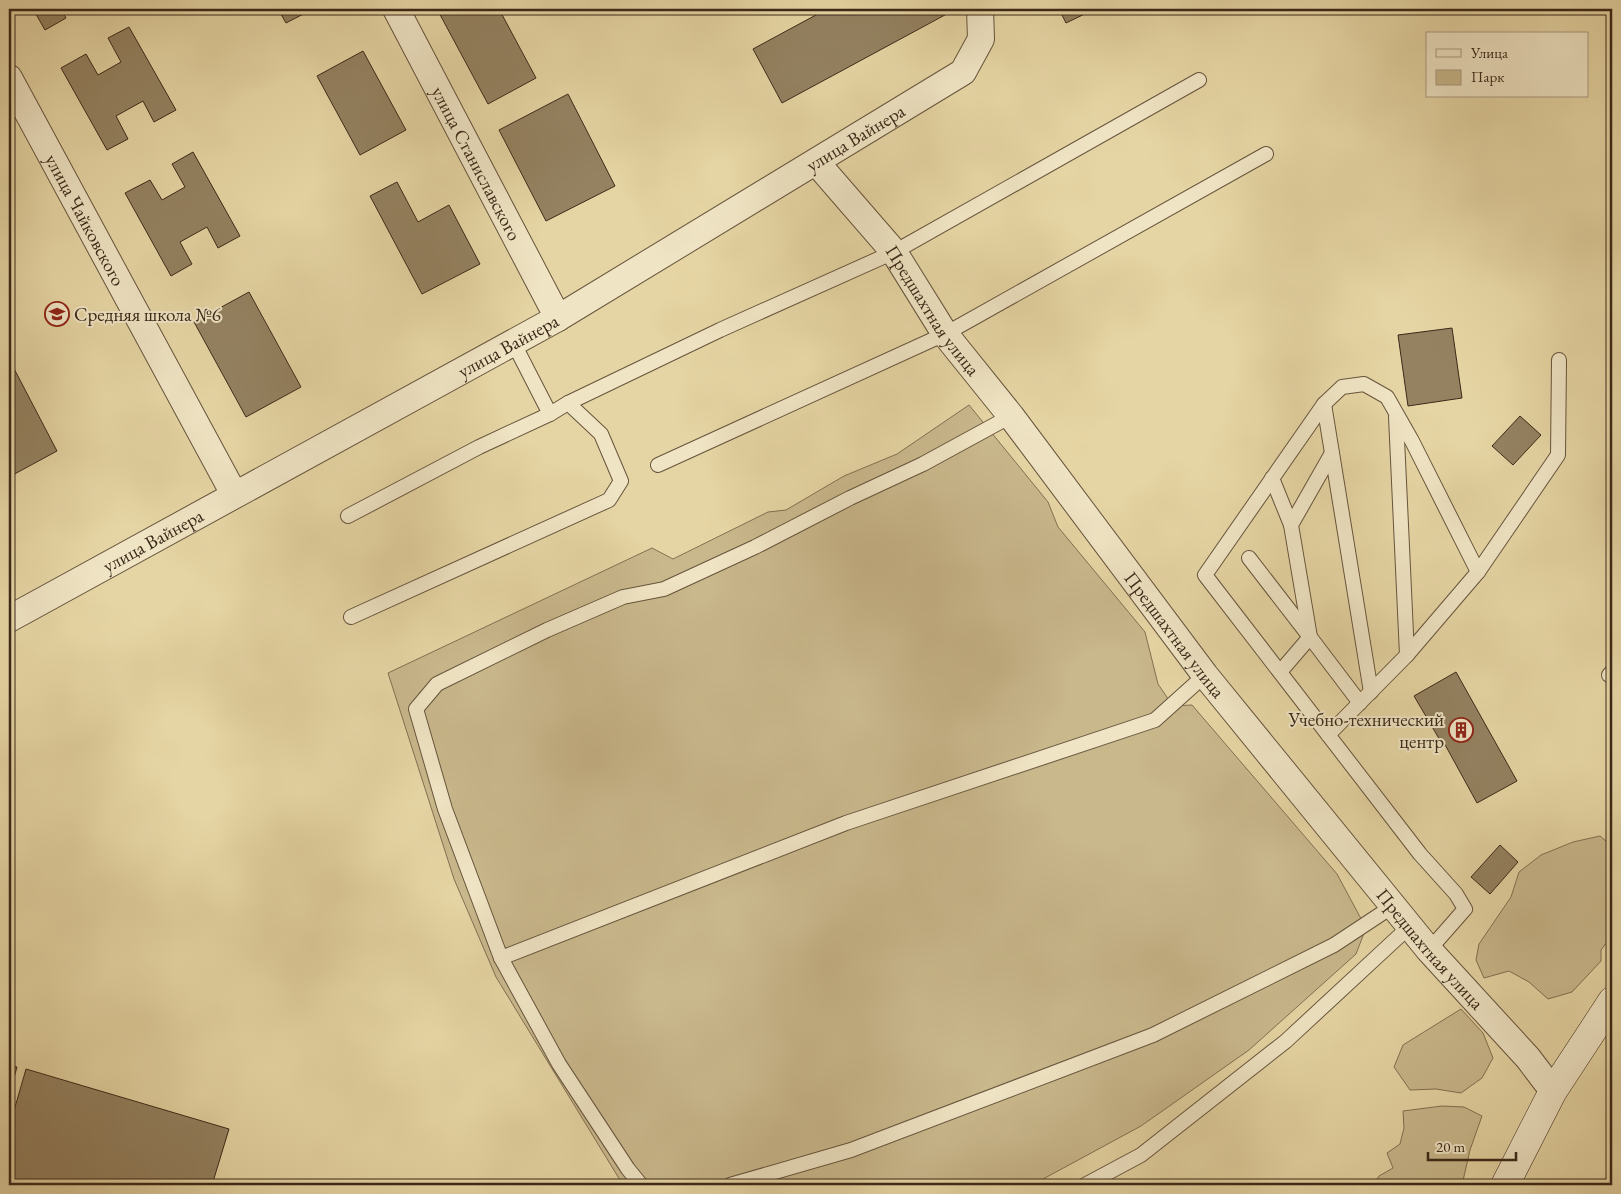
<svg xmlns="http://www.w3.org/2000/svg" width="1621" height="1194" font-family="'EB Garamond',serif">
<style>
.green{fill:#c9b88c;stroke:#827052}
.building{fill:#948261;stroke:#3b2919}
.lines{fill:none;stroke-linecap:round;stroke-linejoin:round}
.service-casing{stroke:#66543c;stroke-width:16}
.minor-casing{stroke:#66543c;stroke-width:28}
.secondary-casing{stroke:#3b2919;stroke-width:29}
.service{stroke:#efe4c4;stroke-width:14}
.minor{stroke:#efe4c4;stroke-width:26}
.secondary{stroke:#efe4c4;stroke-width:28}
.labels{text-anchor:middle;stroke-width:4;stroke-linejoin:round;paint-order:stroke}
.street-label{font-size:19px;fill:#3b2919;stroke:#efe4c4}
.poi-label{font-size:19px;fill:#3b2919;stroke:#efe4c4;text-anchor:start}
</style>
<rect width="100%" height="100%" fill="#e6d5a4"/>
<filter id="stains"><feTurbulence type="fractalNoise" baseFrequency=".004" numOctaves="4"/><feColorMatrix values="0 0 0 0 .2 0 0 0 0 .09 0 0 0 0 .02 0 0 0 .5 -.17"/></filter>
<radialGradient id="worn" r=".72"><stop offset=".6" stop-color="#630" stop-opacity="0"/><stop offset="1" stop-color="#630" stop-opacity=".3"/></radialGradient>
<g class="green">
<polygon points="969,405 1048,502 1058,527 1145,632 1158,684 1173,706 1192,705 1337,874 1366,928 1356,954 1249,1050 1141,1126 1032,1185 623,1185 496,977 454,879 388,673 652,548 673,559 768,512 786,510 844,476 897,454"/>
<polygon points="1600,836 1612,846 1612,935 1601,950 1601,961 1572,992 1548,999 1529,982 1509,971 1484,978 1476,960 1479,944 1511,897 1519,872 1541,855 1573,842"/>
<polygon points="1461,1009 1483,1033 1493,1058 1482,1078 1461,1093 1436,1089 1410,1090 1394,1067 1403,1045"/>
<polygon points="1442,1106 1464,1107 1482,1116 1470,1150 1462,1185 1373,1185 1379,1176 1393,1168 1387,1153 1400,1144 1404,1128 1403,1111"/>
</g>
<g class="building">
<polygon points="33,9 61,9 66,18 45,30"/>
<polygon points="278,9 313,9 286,23"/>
<polygon points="437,9 499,9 536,78 488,104"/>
<polygon points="827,9 956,9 782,103 753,49"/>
<polygon points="1059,9 1095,9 1066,23"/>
<polygon points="129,27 176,110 154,122 143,101 116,116 128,139 107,150 61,68 86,54 98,75 121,62 108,38"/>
<polygon points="363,51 406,130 360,155 317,76"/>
<polygon points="568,94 615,186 546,221 499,130"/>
<polygon points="193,152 240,236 218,248 207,227 180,242 192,264 171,276 125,193 150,180 162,200 185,187 172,164"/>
<polygon points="397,182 418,222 449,205 480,264 422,294 370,196"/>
<polygon points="249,292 301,387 246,417 194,322"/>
<polygon points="1452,328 1462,398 1408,406 1398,335"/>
<polygon points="9,359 57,451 9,477"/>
<polygon points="1520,416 1541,435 1513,465 1492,446"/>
<polygon points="1456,672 1517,781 1477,803 1443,741 1441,742 1414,696"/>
<polygon points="1500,845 1518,862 1490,894 1471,877"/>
<polygon points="9,1065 17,1067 9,1095"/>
<polygon points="26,1069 229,1129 212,1185 9,1185 9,1128"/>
</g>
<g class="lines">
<defs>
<g id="service">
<polyline points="513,342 550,414"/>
<polyline points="1324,404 1371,692"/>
<polyline points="1396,417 1407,655"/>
<polyline points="1332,453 1291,525 1310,637 1360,703"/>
<polyline points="658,465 945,334 1266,154"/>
<polyline points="1272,478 1291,525"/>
<polyline points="348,516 479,447 550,414 568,403 720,330 894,252 1199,80"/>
<polyline points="1249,558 1310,637 1280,672"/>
<polyline points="1478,572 1558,455 1559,360"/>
<polyline points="351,617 609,500 621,481 601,434 568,403"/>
<polyline points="1609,675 1612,672"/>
<polyline points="1328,735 1407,655 1478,572 1412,441 1387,397 1364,384 1342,387 1324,404 1205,575 1420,854 1456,894 1465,909 1429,950"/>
<polyline points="501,958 846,823 1155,720 1205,675"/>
<polyline points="641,1185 628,1169 559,1064 501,958 445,809 416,709 437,684 547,630 623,597 664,589 755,547 850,498 923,464 1011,416"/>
<polyline points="730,1185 851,1150 1153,1035 1334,945 1393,906"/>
<polyline points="1085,1185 1141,1155 1286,1041 1409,927"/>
</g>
<g id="minor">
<path id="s1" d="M 396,9 L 558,318"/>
<path id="s2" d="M 9,78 L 234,494"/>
<path id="s3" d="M 816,162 L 894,252 L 945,334 L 1011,416 L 1205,675 L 1429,950 L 1528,1058 L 1553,1091"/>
<path id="s4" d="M 9,619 L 558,318 L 963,72 L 981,39 L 980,9"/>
</g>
<polyline id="secondary" points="1505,1185 1553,1091 1612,1001"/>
</defs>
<use href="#service" class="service-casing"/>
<use href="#minor" class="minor-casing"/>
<use href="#secondary" class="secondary-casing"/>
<use href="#service" class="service"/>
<use href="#minor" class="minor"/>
<use href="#secondary" class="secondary"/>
</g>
<defs>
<symbol id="school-ring" viewBox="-11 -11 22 22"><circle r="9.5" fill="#efe4c4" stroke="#8f2418" stroke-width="1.5"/><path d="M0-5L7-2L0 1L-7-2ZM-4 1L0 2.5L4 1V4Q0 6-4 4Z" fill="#8f2418"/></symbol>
<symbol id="building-ring" viewBox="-11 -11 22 22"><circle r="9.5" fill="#efe4c4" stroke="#8f2418" stroke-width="1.5"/><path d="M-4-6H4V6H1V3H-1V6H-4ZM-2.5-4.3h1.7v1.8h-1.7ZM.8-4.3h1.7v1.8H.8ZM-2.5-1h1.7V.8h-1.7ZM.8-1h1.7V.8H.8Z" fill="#8f2418"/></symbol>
</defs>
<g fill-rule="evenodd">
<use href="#school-ring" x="43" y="300" width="28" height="28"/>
<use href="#building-ring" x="1447" y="716" width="28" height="28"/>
</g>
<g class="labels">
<g class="street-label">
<text dy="7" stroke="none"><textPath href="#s4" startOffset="974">улица Вайнера</textPath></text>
<text dy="7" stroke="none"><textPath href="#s1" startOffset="174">улица Станиславского</textPath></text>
<text dy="7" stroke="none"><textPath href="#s2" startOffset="161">улица Чайковского</textPath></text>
<text dy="7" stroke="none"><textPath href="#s3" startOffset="189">Предшахтная улица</textPath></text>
<text dy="7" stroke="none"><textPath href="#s4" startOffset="569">улица Вайнера</textPath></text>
<text dy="7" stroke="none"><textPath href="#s4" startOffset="164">улица Вайнера</textPath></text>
<text dy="7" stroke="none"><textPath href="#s3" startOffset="594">Предшахтная улица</textPath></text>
<text dy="7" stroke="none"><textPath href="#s3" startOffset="999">Предшахтная улица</textPath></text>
</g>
<g class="poi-label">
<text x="74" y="321">Средняя школа №6</text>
<text x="1444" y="726" text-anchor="end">Учебно-технический<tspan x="1444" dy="22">центр</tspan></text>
</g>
</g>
<rect width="1621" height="1194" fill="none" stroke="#e6d5a4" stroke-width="30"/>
<rect x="10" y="10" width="1601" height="1174" fill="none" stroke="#3b2919" stroke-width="2.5"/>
<rect x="15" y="15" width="1591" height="1164" fill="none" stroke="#3b2919"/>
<rect x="1426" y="32" width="162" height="65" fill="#efe4c4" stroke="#a79980"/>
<rect x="1436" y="49" width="25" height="8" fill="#efe4c4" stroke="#a79980"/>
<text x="1471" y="58" font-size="15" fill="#3b2919">Улица</text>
<rect x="1436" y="70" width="25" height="15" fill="#c9b88c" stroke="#a79980"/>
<text x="1471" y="82" font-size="15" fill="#3b2919">Парк</text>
<path d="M1428 1152v8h88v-8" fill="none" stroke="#3b2919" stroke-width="2.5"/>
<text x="1436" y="1152" font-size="15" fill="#3b2919" stroke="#efe4c4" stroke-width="4" paint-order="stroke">20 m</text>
<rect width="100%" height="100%" filter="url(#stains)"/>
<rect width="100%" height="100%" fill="url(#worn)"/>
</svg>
